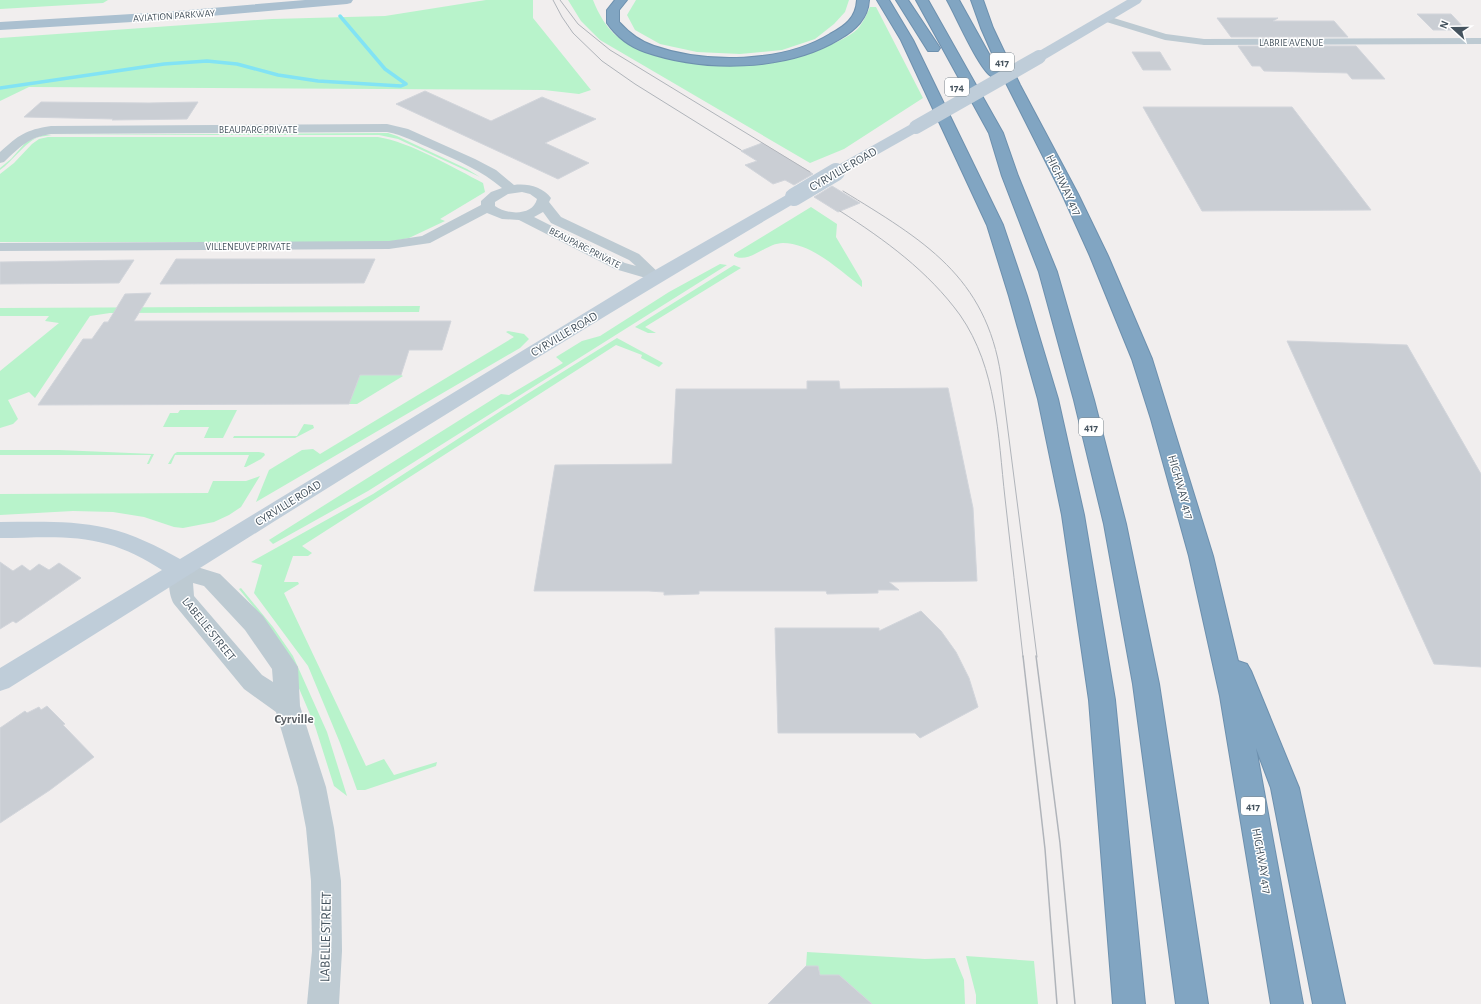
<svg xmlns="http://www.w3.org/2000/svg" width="1481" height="1004" font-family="'Alegreya Sans',sans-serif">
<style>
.green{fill:#b8f3cb}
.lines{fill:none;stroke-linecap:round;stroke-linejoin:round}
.stream{stroke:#82e3f4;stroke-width:3.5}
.building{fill:#caced4;stroke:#d2d5db}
.motorway-casing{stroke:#6d90ae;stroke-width:2}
.minor{fill:#bdcad2;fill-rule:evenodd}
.tertiary{fill:#bdcad2;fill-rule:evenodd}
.secondary{fill:#bfcdd9;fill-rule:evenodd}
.primary{fill:#abc0d0;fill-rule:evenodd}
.motorway{fill:#81a5c2;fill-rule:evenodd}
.tram-far1{stroke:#b0b4ba;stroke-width:1}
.tram{stroke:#b0b4ba;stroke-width:1.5}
.secondary-bridge-far1{stroke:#bfcdd9;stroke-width:14}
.secondary-bridge{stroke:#bfcdd9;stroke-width:18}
.labels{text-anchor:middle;stroke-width:3;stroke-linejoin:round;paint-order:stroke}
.far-street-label{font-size:10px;fill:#45535e;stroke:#fff}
.shield{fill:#fff;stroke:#7d878e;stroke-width:1}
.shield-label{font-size:11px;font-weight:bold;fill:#45535e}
.street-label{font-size:12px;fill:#45535e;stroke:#fff}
.neighbourhood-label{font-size:13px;font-weight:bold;fill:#5a5f64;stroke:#fff}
.near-street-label{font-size:14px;fill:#45535e;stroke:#fff}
</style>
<rect width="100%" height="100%" fill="#f1eeee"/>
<g class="green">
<polygon points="0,0 108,0 103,3 0,9"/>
<polygon points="486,0 533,0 533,18 591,90 579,94 544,90 29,87 0,101 0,38 272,19 385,16"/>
<path d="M 568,0 L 593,0 C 598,13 607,29 618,37 C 657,68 742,70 789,59 C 804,56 819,51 832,44 C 841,40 854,34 860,26 C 864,20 867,14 870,7 L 876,7 L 923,98 L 844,149 L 810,163 L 600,40 L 581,21 Z"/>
<polygon points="636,0 849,0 845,12 834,24 815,39 782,50 740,54 697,52 660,44 635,30 627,15"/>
<path d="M 388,133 L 397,136 L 467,169 L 480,177 L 398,139 L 379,135 L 52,135 C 48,136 43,136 39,137 C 26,141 12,162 0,170 L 0,168 L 11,159 L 26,142 L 43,135 Z"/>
<path d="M 48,137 L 378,137 C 410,142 454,168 483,183 L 485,192 L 440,219 L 445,221 L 409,238 L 388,242 L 0,242 L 0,174 L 14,163 L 32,144 L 39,139 Z"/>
<path d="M 811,207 L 837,224 L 836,237 L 862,281 L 862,287 C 840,271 812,243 783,243 C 766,243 750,264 734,256 L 734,254 Z"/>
<polygon points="720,264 727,265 368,491 273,544 269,540 501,394 509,395 563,363 556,357 582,341 600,336 669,292"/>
<polygon points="734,265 741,268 645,327 656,333 648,333 635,327"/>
<polygon points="420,306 419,312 110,313 90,316 35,398 29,392 8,400 18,419 13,424 0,428 0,371 59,323 45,321 49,316 0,316 0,308"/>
<polygon points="508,331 524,334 529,339 520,348 256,502 269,470 302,450 313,449 320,454 514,337 506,332"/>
<polygon points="617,338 663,363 659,367 641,358 642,355 616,345 302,546 312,553 308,556 293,556 284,582 298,582 299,584 284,593 366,766 384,759 394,775 437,762 436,766 365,790 357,790 340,743 308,666 254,593 262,565 251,562 373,494 524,396"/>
<polygon points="360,375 401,375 403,376 357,404 349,404"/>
<polygon points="180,410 237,410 223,438 204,438 209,427 163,427 170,413 178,413"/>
<polygon points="304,424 313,425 314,428 295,438 233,438 234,436 297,436"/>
<polygon points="0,450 59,450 154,454 149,464 147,464 151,455 0,455"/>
<polygon points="177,452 259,452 264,453 265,455 261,459 246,467 244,467 249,455 175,455 171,464 168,464 174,454"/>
<polygon points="260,476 241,507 229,515 214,522 183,528 174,527 144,517 113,512 73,511 0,515 0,494 208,493 213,481 246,481"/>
<polygon points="241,588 273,627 293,656 327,732 347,796 334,786 315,726 281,646 260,615 239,589"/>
<polygon points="807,952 925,959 955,958 964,980 965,1004 872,1004 839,975 820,975 818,966 806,966"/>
<polygon points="966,956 1034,961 1038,1004 976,1004 976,995"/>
</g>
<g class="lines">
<polyline class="stream" points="0,88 164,64 207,61 237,64 278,75 318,81 401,86 406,84 385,69 340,16"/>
</g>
<g class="building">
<polygon points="1417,14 1451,14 1466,30 1433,30"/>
<polygon points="1217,18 1278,18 1273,21 1334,21 1348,37 1231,37"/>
<polygon points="1238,46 1356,46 1385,79 1352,79 1347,73 1264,71 1260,66 1252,66"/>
<polygon points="1132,52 1160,52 1171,70 1143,70"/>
<polygon points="425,91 491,121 542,97 596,119 545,143 589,163 558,179 396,104"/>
<polygon points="41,102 149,103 198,102 187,119 112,120 113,119 24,117"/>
<polygon points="1143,107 1292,107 1371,210 1202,211"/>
<polygon points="762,143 810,172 813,174 794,185 785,180 773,184 745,165 757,161 741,151"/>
<polygon points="832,186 860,203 838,212 814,197"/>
<polygon points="176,259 375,259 364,283 160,284"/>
<polygon points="134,260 119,283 0,284 0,262"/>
<polygon points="151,293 134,321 451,321 442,350 409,350 401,375 360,375 349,404 38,405 83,339 92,339 104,322 108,322 125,294"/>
<polygon points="1287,341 1407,345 1481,474 1481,667 1434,664"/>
<polygon points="807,381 839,381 840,389 948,388 973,508 977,581 889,582 899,590 878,590 878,593 827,594 826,591 699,591 699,594 664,595 664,592 649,591 534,591 555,465 672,464 676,389 807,389"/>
<polygon points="0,562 13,571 22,565 30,571 39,564 49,570 59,563 81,578 16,623 13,621 0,629"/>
<polygon points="921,611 941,631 956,652 969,678 978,707 920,738 915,733 778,733 775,628 879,628 879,631"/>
<polygon points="47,706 65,724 63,725 94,757 50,790 0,823 0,728 25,711 27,713 39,707 41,710"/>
<polygon points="806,966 818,966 820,975 839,975 872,1004 768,1004"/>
</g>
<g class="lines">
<defs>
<g id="motorway">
<path d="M 615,0 L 627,0 L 619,10 L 619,22 C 629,33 641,42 654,46 C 706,64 783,63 830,34 C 845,26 856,18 857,0 L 869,0 C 868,19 855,30 840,39 C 786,72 703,72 645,52 C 630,47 616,36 607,23 L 607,10 Z"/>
<polygon points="877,0 889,0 913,40 1003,225 1027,296 1058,399 1084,515 1115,700 1145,1004 1113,1004 1089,700 1062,515 1038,399 1009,296 987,225 901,40"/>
<polygon points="896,0 908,0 940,48 938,51 928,51"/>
<polygon points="916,0 928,0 1003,133 1018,176 1057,272 1094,400 1126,524 1159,684 1208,1004 1176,1004 1133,684 1104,524 1074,400 1039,272 1002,176 989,133"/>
<path d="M 947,0 L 959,0 L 994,63 L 999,69 L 981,28 L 971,0 L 983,0 L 993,28 L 1020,85 L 1078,194 L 1108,256 L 1152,359 L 1213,556 L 1238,661 L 1247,664 L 1251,671 L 1299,788 L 1345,1004 L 1313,1004 L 1271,788 L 1256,748 L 1303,1004 L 1271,1004 L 1220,696 L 1189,556 L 1151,419 L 1132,359 L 1090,256 L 1062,194 L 1002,75 C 999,78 994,79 991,76 C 978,67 956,16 947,0 Z"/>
</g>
</defs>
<use href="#motorway" class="motorway-casing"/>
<g class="minor">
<polygon points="1104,15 1166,34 1204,39 1481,38 1481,44 1204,45 1165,40 1100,20 1099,18"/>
<path d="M 387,124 L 408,129 L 475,159 L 496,170 L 514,185 C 527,183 543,187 551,198 L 549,202 L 561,217 L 639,254 L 663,277 L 661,280 L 656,281 L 615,269 L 519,220 L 502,219 L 487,213 L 430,243 L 389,249 L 0,251 L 0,243 L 389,241 L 422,236 L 481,205 L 481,201 L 491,192 L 502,188 C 481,170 458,161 434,150 C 418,143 403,135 387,132 L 51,134 C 29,137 20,147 4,162 L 0,163 L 0,152 C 19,135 25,130 51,126 ZM 522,192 L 530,194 L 537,199 C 533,216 507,215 495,206 L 495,202 L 508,194 ZM 543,212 L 551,223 L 629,260 L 636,266 L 625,263 L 534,217 Z"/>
</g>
<path class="tertiary" d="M 181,562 L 220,574 L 263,616 L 298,667 L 300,706 L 326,787 L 334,828 L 341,881 L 342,951 L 339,1004 L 307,1004 L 312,951 L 311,881 L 306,828 L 298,787 L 276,712 L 244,689 L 174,604 C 168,594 167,574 173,564 ZM 193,583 L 204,586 L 245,630 L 272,669 L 273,682 L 262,675 L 194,596 Z"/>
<g class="secondary">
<polygon points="1127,0 1142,0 1140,3 1044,60 1034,60 1032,57 1034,54"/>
<polygon points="916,123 921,124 923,127 921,130 841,175 836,177 831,175 828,172 831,169 911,124"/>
<path d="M 794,192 L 800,194 L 802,197 L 800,200 C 532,357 271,524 9,688 L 0,691 L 0,668 L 162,570 C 145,559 126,549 107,544 C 73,534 35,538 0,538 L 0,522 C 35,522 72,520 107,528 C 133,534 157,546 180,559 L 650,273 L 788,194 Z"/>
</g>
<polygon class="primary" points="305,0 353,0 351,3 347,4 165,20 0,30 0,22 165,12"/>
<use href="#motorway" class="motorway"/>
<g class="tram-far1">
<polyline points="553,0 562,17 573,33 602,61 635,84 741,150"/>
<polyline points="560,0 578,24 610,50 810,172"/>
<path d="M 843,191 C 923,240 986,276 1001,376 L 1037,657"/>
<path d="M 840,211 C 885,240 928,271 960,315 C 997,368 998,436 1005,498 C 1011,551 1017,604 1023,657"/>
</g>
<g class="tram">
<polyline points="1023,656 1045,849 1057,1004"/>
<polyline points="1036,656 1060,843 1075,1004"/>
</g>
<polyline class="secondary-bridge-far1" points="916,127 1039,57"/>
<polyline class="secondary-bridge" points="794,197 836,172"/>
</g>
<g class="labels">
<g class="far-street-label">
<text transform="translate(174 15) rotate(-4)" y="4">AVIATION PARKWAY</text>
<text x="1291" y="46">LABRIE AVENUE</text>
<text x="258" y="133">BEAUPARC PRIVATE</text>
<text x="248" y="250">VILLENEUVE PRIVATE</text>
<text transform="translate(585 247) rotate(27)" y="4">BEAUPARC PRIVATE</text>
</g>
<g class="shield">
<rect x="990" y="53" width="24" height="18" rx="3"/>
<rect x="945" y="78" width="24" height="18" rx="3"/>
<rect x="1079" y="418" width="24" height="18" rx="3"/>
<rect x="1241" y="797" width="24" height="18" rx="3"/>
</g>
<g class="shield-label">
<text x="1002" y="66">417</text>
<text x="957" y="91">174</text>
<text x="1091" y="431">417</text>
<text x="1253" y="810">417</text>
</g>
<g class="street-label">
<text transform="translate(843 169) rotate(-30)" y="4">CYRVILLE ROAD</text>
<text transform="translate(1064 185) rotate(64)" y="4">HIGHWAY 417</text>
<text transform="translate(564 334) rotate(-31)" y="4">CYRVILLE ROAD</text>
<text transform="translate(1181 487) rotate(74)" y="4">HIGHWAY 417</text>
<text transform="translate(288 503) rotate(-32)" y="4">CYRVILLE ROAD</text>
<text transform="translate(209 629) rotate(51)" y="4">LABELLE STREET</text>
<text transform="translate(1262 861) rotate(80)" y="4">HIGHWAY 417</text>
</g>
<g class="neighbourhood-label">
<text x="294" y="723">Cyrville</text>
</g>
<g class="near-street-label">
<text transform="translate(325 937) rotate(-89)" y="5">LABELLE STREET</text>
</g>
</g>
<g transform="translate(1453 28) rotate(291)" stroke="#ffffff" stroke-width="3" paint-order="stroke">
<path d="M0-3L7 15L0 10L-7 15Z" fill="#45535e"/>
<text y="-6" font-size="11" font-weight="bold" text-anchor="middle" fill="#45535e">N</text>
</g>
</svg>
